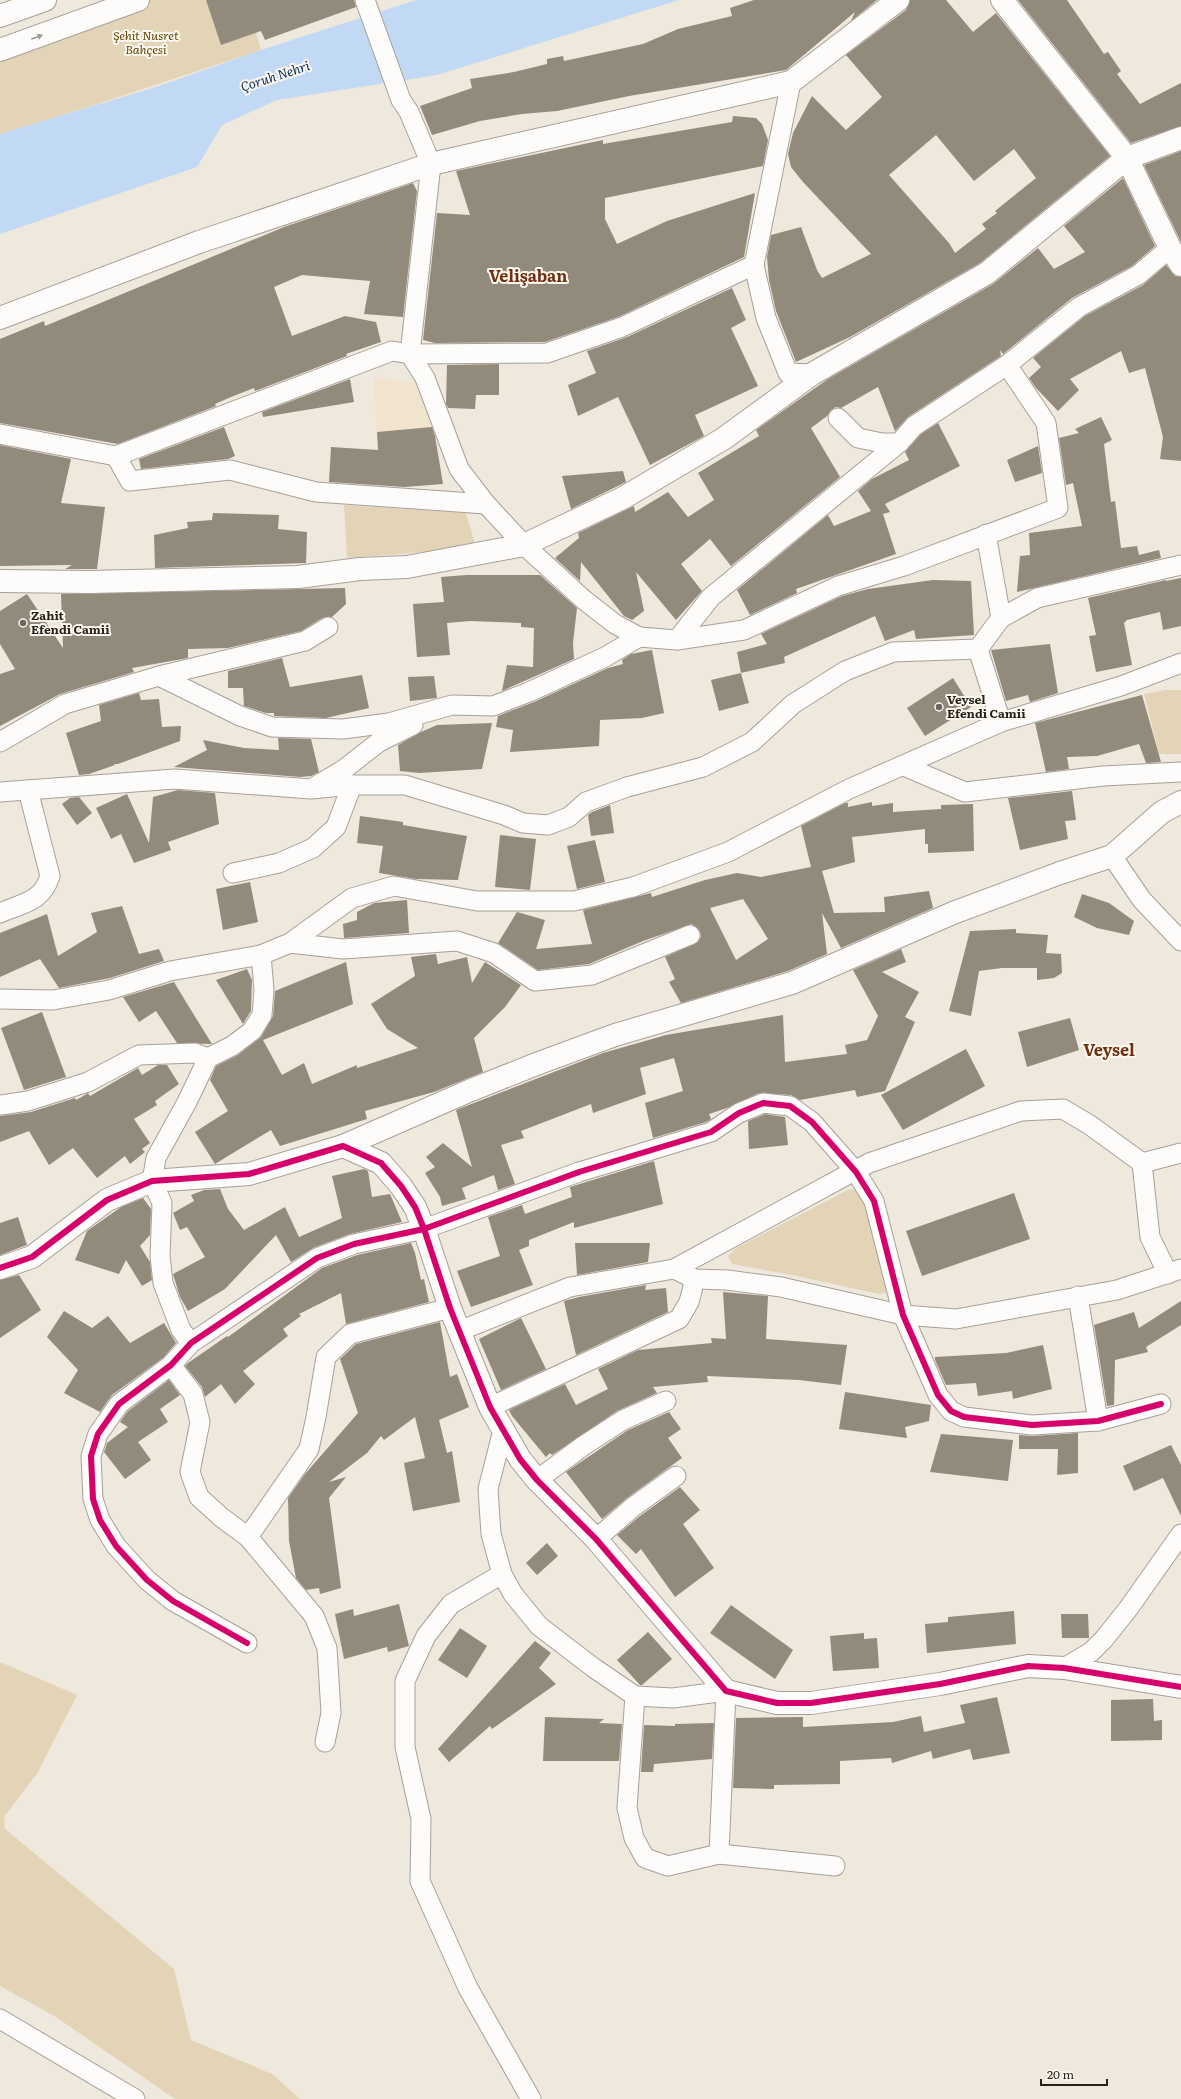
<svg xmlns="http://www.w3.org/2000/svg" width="1181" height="2099" font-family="Literata,serif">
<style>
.built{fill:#f0e4ce}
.green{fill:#e3d3b7}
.water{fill:#c1d9f4}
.building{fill:#928a7b;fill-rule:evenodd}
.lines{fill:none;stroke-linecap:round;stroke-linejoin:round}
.minor-casing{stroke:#a6a098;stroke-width:21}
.tertiary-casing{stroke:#a6a098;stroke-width:24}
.secondary-casing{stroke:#a6a098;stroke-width:24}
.minor{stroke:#fdfcfa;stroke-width:19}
.tertiary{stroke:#fdfcfa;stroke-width:22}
.secondary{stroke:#fdfcfa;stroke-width:22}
.cycleway-casing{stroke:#fdf8f0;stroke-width:8}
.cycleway{stroke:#d6006c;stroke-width:6}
.oneway{fill:#9c9a95}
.poi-dot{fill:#6c675e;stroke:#fdf8f0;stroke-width:1.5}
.labels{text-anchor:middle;stroke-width:4;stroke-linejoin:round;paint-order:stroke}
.park-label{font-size:12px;font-style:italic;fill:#624604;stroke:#fdf8f0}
.poi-label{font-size:12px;font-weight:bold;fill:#26221a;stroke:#fdf8f0;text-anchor:start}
.water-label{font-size:13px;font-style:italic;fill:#072d55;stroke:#fdf8f0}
.district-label{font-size:16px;font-weight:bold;fill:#70300f;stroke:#fdf8f0}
</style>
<rect width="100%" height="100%" fill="#efe8dc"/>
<polygon class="built" points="374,378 419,383 433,427 377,432"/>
<g class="green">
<polygon points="139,0 246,0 261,50 85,108 0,134 0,51"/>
<polygon points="344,505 466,513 475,544 425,552 347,558"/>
<polygon points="1166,690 1181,690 1181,754 1159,754 1144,694"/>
<polygon points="858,1189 864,1195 888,1289 886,1293 879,1294 792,1275 732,1264 728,1256 736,1248 848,1190"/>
<polygon points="0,1662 77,1695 38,1772 4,1817 5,1829 174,1969 191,2040 272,2074 300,2099 175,2099 56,2017 0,1986"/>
</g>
<polygon class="water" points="416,0 679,0 437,75 277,100 222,125 197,167 0,234 0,134 159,86 261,50"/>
<g class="building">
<polygon points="206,0 354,0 356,7 265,40 261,31 221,45"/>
<polygon points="754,0 877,0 851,21 855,12 786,70 629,96 557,111 522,114 480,121 432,135 420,106 472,88 470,79 514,72 547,64 547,59 563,56 564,61 643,44 678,29 732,16 730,8"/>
<path d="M 910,0 L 946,0 L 973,32 L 996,13 L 1110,156 L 980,263 L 850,337 L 796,362 L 776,311 L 769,280 L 767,257 L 771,235 L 801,227 L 817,270 L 822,278 L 871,254 L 803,182 L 791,167 L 788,154 L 793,133 L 812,96 L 846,130 L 882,97 L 846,55 L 906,10 ZM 936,135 L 974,181 L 1014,149 L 1036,178 L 995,211 L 997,213 L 982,224 L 986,229 L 955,253 L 949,243 L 889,175 Z"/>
<polygon points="1018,0 1067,0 1104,54 1108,52 1121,71 1117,74 1140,104 1181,83 1181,126 1131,143"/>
<polygon points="733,116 756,118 762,124 768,140 763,166 605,198 605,219 617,244 667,221 755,193 744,257 618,317 545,342 435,343 423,340 437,213 470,215 456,171 603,140 603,144 732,122"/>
<polygon points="1181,151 1181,242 1144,165"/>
<polygon points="1123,178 1155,246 1132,266 1072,298 1003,354 1000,350 1001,356 908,417 895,431 878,387 841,408 836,407 831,410 827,416 811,428 840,477 731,566 710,539 681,564 702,591 676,620 636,572 644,611 632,620 624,616 581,562 580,581 555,558 579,538 578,533 634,506 635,512 668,492 688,517 714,500 698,473 759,436 756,430 828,379 993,284 1038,248 1054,269 1085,252 1064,226"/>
<polygon points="413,183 417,191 403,317 364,314 370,281 302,275 274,287 292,336 345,316 376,322 381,342 346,354 347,356 255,391 254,388 231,397 215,404 216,406 118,444 0,423 0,339 44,321 45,326 284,227"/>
<polygon points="1166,265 1175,276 1181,277 1181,461 1160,459 1163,437 1145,368 1129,373 1121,351 1070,379 1079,390 1058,411 1036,388 1029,378 1041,367 1033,358 1085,316 1143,285"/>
<polygon points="732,288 746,320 731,328 758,386 695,415 704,436 650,465 618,397 578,416 568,385 596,373 587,351 627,337"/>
<polygon points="499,364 499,395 476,395 475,409 448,408 446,404 447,365"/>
<polygon points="350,379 354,402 263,417 262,412"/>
<polygon points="1101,417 1112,440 1104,444 1111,502 1115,501 1121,548 1137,546 1139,555 1159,550 1161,558 1017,592 1020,556 1030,555 1029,533 1082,526 1073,483 1066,485 1059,438 1079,433 1075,429"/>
<polygon points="938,423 960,466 885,504 890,512 883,514 896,554 796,589 797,593 750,615 737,590 828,515 834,526 871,511 858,491 872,479 909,460 905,452 921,434"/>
<polygon points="224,427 235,456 228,459 141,469 139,459"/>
<polygon points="432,427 435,436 443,484 405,487 329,482 331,447 378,450 377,432"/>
<polygon points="0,445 71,459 61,503 105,507 97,569 65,569 72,565 0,566"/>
<polygon points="1038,446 1042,473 1015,482 1007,460"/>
<polygon points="623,471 626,482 571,509 562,476"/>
<polygon points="213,513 279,515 278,529 307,532 306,563 155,568 154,535 188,528 187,522 212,520"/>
<polygon points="466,575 540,575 577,608 573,643 574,659 502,691 507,665 533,667 534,628 521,627 521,623 470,621 447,623 450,655 417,657 413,604 444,602 441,577"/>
<polygon points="1181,578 1181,626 1163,630 1160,612 1127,620 1124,623 1132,665 1096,672 1089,636 1096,635 1088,598 1166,580 1166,581"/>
<polygon points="933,580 971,581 974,635 916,639 914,630 885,641 875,616 784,657 785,663 741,673 737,652 767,644 761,634 842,596 868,589"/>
<polygon points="345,588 346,604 332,617 322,618 301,631 228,648 188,649 188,658 132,668 134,672 60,694 0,726 0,674 15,669 0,644 0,611 27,594 63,648 61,594"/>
<polygon points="1050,644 1058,693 1030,702 1028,695 1006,701 991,650"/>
<polygon points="652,650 664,713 642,718 600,720 599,746 510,752 513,730 496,727 498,716 534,702 608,668 623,664 622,660 631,654"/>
<polygon points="282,658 290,687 362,675 369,708 326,718 274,716 274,713 266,713 244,706 243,688 228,688 228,671"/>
<polygon points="741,673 749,703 719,711 711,680"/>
<polygon points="434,676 437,698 410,701 408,677"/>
<polygon points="953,678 971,707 925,736 907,708"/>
<polygon points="139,693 141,700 159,699 162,727 181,726 180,741 118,764 114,764 115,765 89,774 79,775 66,733 101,721 99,705"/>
<polygon points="1142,695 1161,762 1146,763 1139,744 1097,756 1067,757 1069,769 1046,772 1035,723"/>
<polygon points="492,723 482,769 419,773 400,771 398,745 421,732 437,725"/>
<polygon points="278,738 311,739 319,772 311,776 300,777 174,767 207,750 203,740 244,748 279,750"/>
<polygon points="178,790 215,793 219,824 168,842 171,850 134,863 121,834 111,839 96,808 127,794 149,843 153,797"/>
<polygon points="1072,791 1076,820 1065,821 1068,839 1020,850 1008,798"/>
<polygon points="79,797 92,813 77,825 62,804 70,798"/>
<path d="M 872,802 L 872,806 L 893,803 L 893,812 L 941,809 L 941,805 L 973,804 L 974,851 L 928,853 L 928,844 L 925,844 L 925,829 L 852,837 L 855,862 L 822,871 L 834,913 L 885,912 L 884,897 L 929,891 L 933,908 L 841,948 L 822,913 L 827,954 L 788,971 L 681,1003 L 669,982 L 675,979 L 665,957 L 698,942 L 701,937 L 700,931 L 692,924 L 643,941 L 589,964 L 538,970 L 498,943 L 517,912 L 545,920 L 536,949 L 592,944 L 583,910 L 651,893 L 652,897 L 705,880 L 737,873 L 761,877 L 811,867 L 801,826 L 845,803 L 848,803 L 848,807 ZM 743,899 L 768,939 L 736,960 L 710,908 Z"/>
<polygon points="610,805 614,833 591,836 588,815 592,812"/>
<polygon points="360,816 403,822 403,825 467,836 458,880 416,879 379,873 383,846 357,843"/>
<polygon points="500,835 536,839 530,890 495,887"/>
<polygon points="595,840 605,882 577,889 567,846"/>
<polygon points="250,882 258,922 223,930 216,889"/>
<polygon points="1082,894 1109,903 1134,921 1129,935 1097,928 1074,917"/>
<polygon points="407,900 409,933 344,938 343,924 357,920 357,912 374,903"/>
<polygon points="122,906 139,954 159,949 164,961 110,978 59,988 40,959 0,977 0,933 47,914 58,956 97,932 91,913"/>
<polygon points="1016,929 1016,933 1048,935 1046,953 1061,954 1062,973 1054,978 1037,980 1037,968 1002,968 979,971 971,1016 949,1011 970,931"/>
<polygon points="901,949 906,962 882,972 919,992 905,1017 915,1022 885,1091 857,1097 855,1090 800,1100 791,1095 759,1093 727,1108 709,1114 711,1119 706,1122 653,1138 645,1103 683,1091 674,1058 640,1068 646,1094 593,1113 591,1104 521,1131 524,1138 501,1145 515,1184 498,1190 494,1175 462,1188 466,1199 442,1206 440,1197 425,1173 435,1167 426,1157 443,1143 472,1167 456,1110 603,1053 666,1035 783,1015 785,1062 847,1054 845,1045 867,1040 878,1016 853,970"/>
<polygon points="436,954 438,964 467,957 472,983 485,962 521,985 505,1007 474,1038 483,1072 434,1092 365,1111 367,1119 280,1146 271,1130 215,1164 195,1132 228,1111 210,1080 216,1066 238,1055 261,1037 273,1016 275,991 346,962 353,1004 263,1040 282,1075 304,1063 312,1084 357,1065 357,1068 418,1048 387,1029 371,1004 415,976 411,957"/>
<polygon points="247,969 252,980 251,1011 243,1024 216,980"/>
<polygon points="174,982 186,1002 212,1044 177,1043 156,1011 139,1022 123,997"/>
<polygon points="42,1012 66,1077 24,1090 1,1028"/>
<polygon points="1070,1018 1079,1050 1027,1067 1018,1032"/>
<polygon points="966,1049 985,1086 903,1130 881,1095"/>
<polygon points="158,1065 167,1065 179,1084 155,1101 157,1105 134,1119 150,1143 142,1149 145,1152 130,1164 125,1156 97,1178 73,1148 49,1165 29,1131 0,1142 0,1116 31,1112 75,1098 76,1100 85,1095 88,1093 90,1096 138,1068 142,1075"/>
<polygon points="765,1114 785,1117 788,1145 749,1149 748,1121"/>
<polygon points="654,1161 663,1204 574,1228 574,1222 529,1240 529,1246 519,1250 533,1285 471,1307 457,1271 500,1256 488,1217 522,1205 525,1214 572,1197 570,1187"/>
<polygon points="364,1169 368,1171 372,1197 390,1194 402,1222 350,1234 313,1248 291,1262 276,1235 225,1289 188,1311 180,1297 173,1274 205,1257 187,1227 180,1230 173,1213 194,1201 191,1195 204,1190 220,1189 228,1209 244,1230 285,1207 299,1237 342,1218 332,1176"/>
<polygon points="1014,1193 1030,1239 922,1276 906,1231"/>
<polygon points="143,1198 151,1209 150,1235 140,1246 150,1262 152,1280 142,1286 126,1260 119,1274 75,1260 87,1231 121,1207"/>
<polygon points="18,1217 27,1245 0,1255 0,1223"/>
<polygon points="411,1243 415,1253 421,1280 424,1279 429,1302 346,1324 341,1293 299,1314 301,1316 283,1329 288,1336 243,1371 255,1384 235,1404 221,1384 205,1397 202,1387 185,1366 188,1363 227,1336 228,1337 322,1268 357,1255"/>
<polygon points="575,1243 650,1243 648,1262 577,1275"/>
<polygon points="19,1275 41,1310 0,1338 0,1280"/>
<polygon points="646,1285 645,1290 666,1288 668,1312 576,1355 564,1301 579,1297"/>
<polygon points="723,1292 768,1296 766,1339 847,1345 841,1385 799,1380 707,1376 708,1382 653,1387 657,1393 617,1411 552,1455 550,1453 546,1457 512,1416 509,1410 565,1384 576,1405 608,1389 598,1369 638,1350 712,1343 711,1338 726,1339"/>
<polygon points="1181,1301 1181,1325 1146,1347 1148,1352 1115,1360 1114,1405 1107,1406 1094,1325 1134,1312 1139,1328"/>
<polygon points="64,1311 92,1328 108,1316 130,1343 164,1323 176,1343 164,1357 112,1395 100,1412 64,1393 78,1370 47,1337"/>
<polygon points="521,1318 546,1369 501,1390 479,1339"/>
<polygon points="440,1322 450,1377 457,1374 469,1407 439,1420 447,1453 452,1451 460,1502 413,1511 404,1463 425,1458 415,1417 384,1440 381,1436 367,1453 329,1482 346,1477 329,1498 341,1588 320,1594 319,1588 306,1590 296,1578 289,1541 288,1498 305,1474 358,1413 340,1359 356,1344"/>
<polygon points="1043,1345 1052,1389 1013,1399 1012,1391 978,1396 976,1383 946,1385 935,1360 935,1357 1006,1353"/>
<polygon points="169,1380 180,1395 160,1409 168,1422 138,1442 151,1460 125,1479 104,1452 107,1443 128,1427 120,1422 127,1412"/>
<polygon points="845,1392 931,1405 929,1421 905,1427 907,1438 839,1429"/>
<polygon points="669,1412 681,1429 668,1438 682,1458 627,1498 602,1519 566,1472 628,1430"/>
<polygon points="1078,1433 1078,1473 1057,1475 1058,1449 1019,1449 1019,1435 1033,1436"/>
<polygon points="941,1434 1013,1440 1008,1481 930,1472"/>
<polygon points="1171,1445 1181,1465 1181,1516 1163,1478 1134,1491 1123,1466"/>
<polygon points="680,1487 700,1510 683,1524 714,1568 675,1597 641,1549 636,1554 617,1535 640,1516"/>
<polygon points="547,1543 558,1556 537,1575 526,1563"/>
<polygon points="399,1604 409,1646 388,1652 387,1647 344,1659 335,1614 353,1609 354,1616"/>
<polygon points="731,1605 793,1650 775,1679 710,1633"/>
<polygon points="1014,1611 1016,1644 927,1653 925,1624 948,1622 948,1617"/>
<polygon points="1061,1614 1088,1614 1089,1638 1062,1638"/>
<polygon points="460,1628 487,1646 467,1678 438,1660"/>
<polygon points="648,1632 672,1659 642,1685 640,1685 617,1660"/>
<polygon points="864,1633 864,1639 877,1638 879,1668 833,1671 830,1636"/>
<polygon points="535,1641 551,1653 539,1668 556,1684 492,1729 490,1726 449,1762 438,1749"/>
<polygon points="997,1697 1010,1753 973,1760 970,1749 933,1759 931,1751 892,1763 891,1758 840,1761 840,1784 774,1785 774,1789 733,1788 736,1718 803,1717 803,1727 893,1722 921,1716 924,1732 965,1723 960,1705"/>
<polygon points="1153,1699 1154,1721 1162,1720 1162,1740 1111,1741 1111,1700"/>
<polygon points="545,1717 604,1719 599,1723 622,1724 619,1761 543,1761"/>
<polygon points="714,1723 712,1759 654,1764 653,1772 641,1772 644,1725 675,1726 675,1724"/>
</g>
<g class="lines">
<defs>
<g id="minor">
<polyline points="365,0 401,100 409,112 431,164 410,354 425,378 459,469 486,504 524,545 583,599 615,624 639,637 677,640 744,630 838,586 904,566 1058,508 1046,423 1007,365"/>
<polyline points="791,82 754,265 766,318 788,373 812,374"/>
<polyline points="838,418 858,438 882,443 899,443"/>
<polyline points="0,434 116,456 392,351 410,354 547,353 622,327 754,265"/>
<polyline points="116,456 130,481 230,470 316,492 486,504"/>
<polyline points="986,534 1001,618"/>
<polyline points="677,640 711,597 899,443 914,426 1007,365 1079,307 1138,275 1170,248"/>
<polyline points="978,649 1001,722"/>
<polyline points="159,676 240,716 272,727 343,729 389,723 452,705 493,706 529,692 605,657 639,637"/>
<polyline points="0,742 65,704 159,676 305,641 328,627"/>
<polyline points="904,766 965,792 1103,776 1181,772"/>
<polyline points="316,786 343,770 379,742 413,725"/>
<polyline points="0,792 175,779 311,789 352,785 405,785 504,815 523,823 548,825 569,817 586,802 627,787 703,767 752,742 793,704 845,671 893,652 978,649 1001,618 1037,598 1181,565"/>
<polyline points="1112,856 1142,900 1181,941"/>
<polyline points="233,873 279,863 313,848 336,827 352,785"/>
<path d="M 0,913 C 23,903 42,902 50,876 L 28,790"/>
<polyline points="290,943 352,898 394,886 477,901 574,901 633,887 728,852 849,789 1001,722 1121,686 1181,663"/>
<polyline points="0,999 53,1000 109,990 170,971 261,955 290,943 343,949 457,941 494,953 535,981 592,975 690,935"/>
<polyline points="0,1105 28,1101 88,1082 139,1055 195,1053 208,1058"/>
<polyline points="1142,1163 1150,1237 1168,1274"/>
<polyline points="674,1269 695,1279 727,1280 781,1287 903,1315 956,1319 1117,1290 1181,1269"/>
<polyline points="1078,1296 1098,1421"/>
<polyline points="459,1331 570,1287 674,1269 869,1163 1021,1111 1063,1109 1090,1125 1142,1163 1181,1153"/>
<polyline points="191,1343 181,1330 163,1283 160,1256 162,1203 152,1181 156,1158 187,1102 208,1058 232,1046 252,1031 262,1015 264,990 261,955"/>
<polyline points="171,1365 193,1394 200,1422 190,1472 199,1497 221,1517 248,1537 314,1616 327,1648 331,1713 325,1742"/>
<polyline points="490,1407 679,1319 689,1302 695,1279"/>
<polyline points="503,1430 488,1489 491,1534 502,1574 513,1594 539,1626 594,1668 635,1696 673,1698 726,1691 719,1854"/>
<polyline points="537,1480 583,1446 623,1420 666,1401"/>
<polyline points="248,1537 309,1449 316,1417 326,1357 350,1334 450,1308"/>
<polyline points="596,1539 633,1507 676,1476"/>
<polyline points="502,1574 451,1604 426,1636 405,1681 405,1747 421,1819 420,1881 468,1988 531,2099"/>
<polyline points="247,1643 173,1601 147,1580 116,1546 100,1520 93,1499 91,1456 98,1434 119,1404 171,1365 191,1343 317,1258 354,1244 424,1229 579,1172 711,1132 739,1113 763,1103 790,1106 812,1122 856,1172 874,1201 903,1315 938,1395 951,1411 964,1417 1032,1425 1098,1421 1161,1404"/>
<polyline points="1064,1668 1091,1652 1104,1639 1128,1609 1181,1534"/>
<polyline points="635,1696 627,1808 634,1838 645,1858 668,1866 719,1854 835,1866"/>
<polyline points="0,2019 135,2099"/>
</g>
<g id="tertiary">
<polyline points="0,318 199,242 431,164 791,82 898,0"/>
<polyline points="0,581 90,582 298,577 360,569 407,567 524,545 623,498 723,439 812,374 987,273 1127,158 1170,248 1181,265"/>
<polyline points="343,1146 471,1090 539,1063 615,1035 792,983 953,913 1060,873 1112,856 1162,812 1181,802"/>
<polyline points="0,1268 32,1257 107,1200 152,1181 249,1174 343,1146 381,1163 401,1186 415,1207 424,1229 450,1308 490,1407 520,1459 537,1480 596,1539 726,1691 777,1703 811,1703 940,1684 1028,1666 1064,1668 1181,1687"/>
</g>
<g id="secondary">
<polyline points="1002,0 1127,158 1181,138"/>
<polyline points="0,16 45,0"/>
<polyline points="0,50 138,0"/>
</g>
</defs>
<use href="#minor" class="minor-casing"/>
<use href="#tertiary" class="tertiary-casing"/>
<use href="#secondary" class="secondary-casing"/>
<use href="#minor" class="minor"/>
<use href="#tertiary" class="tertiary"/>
<use href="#secondary" class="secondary"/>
<defs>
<g id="cycleway">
<polyline points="0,1268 32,1257 107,1200 152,1181 249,1174 343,1146 381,1163 401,1186 415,1207 424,1229 450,1308 490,1407 520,1459 537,1480 596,1539 726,1691 777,1703 811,1703 940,1684 1028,1666 1064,1668 1181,1687"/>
<polyline points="247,1643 173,1601 147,1580 116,1546 100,1520 93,1499 91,1456 98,1434 119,1404 171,1365 191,1343 317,1258 354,1244 424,1229 579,1172 711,1132 739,1113 763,1103 790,1106 812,1122 856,1172 874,1201 903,1315 938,1395 951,1411 964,1417 1032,1425 1098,1421 1161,1404"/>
</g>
</defs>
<use href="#cycleway" class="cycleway-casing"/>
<use href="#cycleway" class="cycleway"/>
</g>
<defs><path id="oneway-solid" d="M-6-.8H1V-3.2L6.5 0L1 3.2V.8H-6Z"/></defs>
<use class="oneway" href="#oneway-solid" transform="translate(37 37) rotate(-20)"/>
<g class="poi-dot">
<circle cx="23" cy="623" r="4"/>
<circle cx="939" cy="707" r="4"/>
</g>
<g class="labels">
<g class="park-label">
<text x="146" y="40">Şehit Nusret<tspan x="146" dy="14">Bahçesi</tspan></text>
</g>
<g class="poi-label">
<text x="31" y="620">Zahit<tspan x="31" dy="14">Efendi Camii</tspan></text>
<text x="947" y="704">Veysel<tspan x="947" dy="14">Efendi Camii</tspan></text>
</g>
<g class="water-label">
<text transform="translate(275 76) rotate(-18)" y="5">Çoruh Nehri</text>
</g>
<g class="district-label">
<text x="528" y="282">Velişaban</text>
<text x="1109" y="1056">Veysel</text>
</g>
</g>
<path d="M1041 2079v6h66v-6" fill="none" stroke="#26221a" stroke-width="2"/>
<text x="1047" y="2079" font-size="12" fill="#26221a" stroke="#fdf8f0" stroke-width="3" paint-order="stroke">20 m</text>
</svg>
